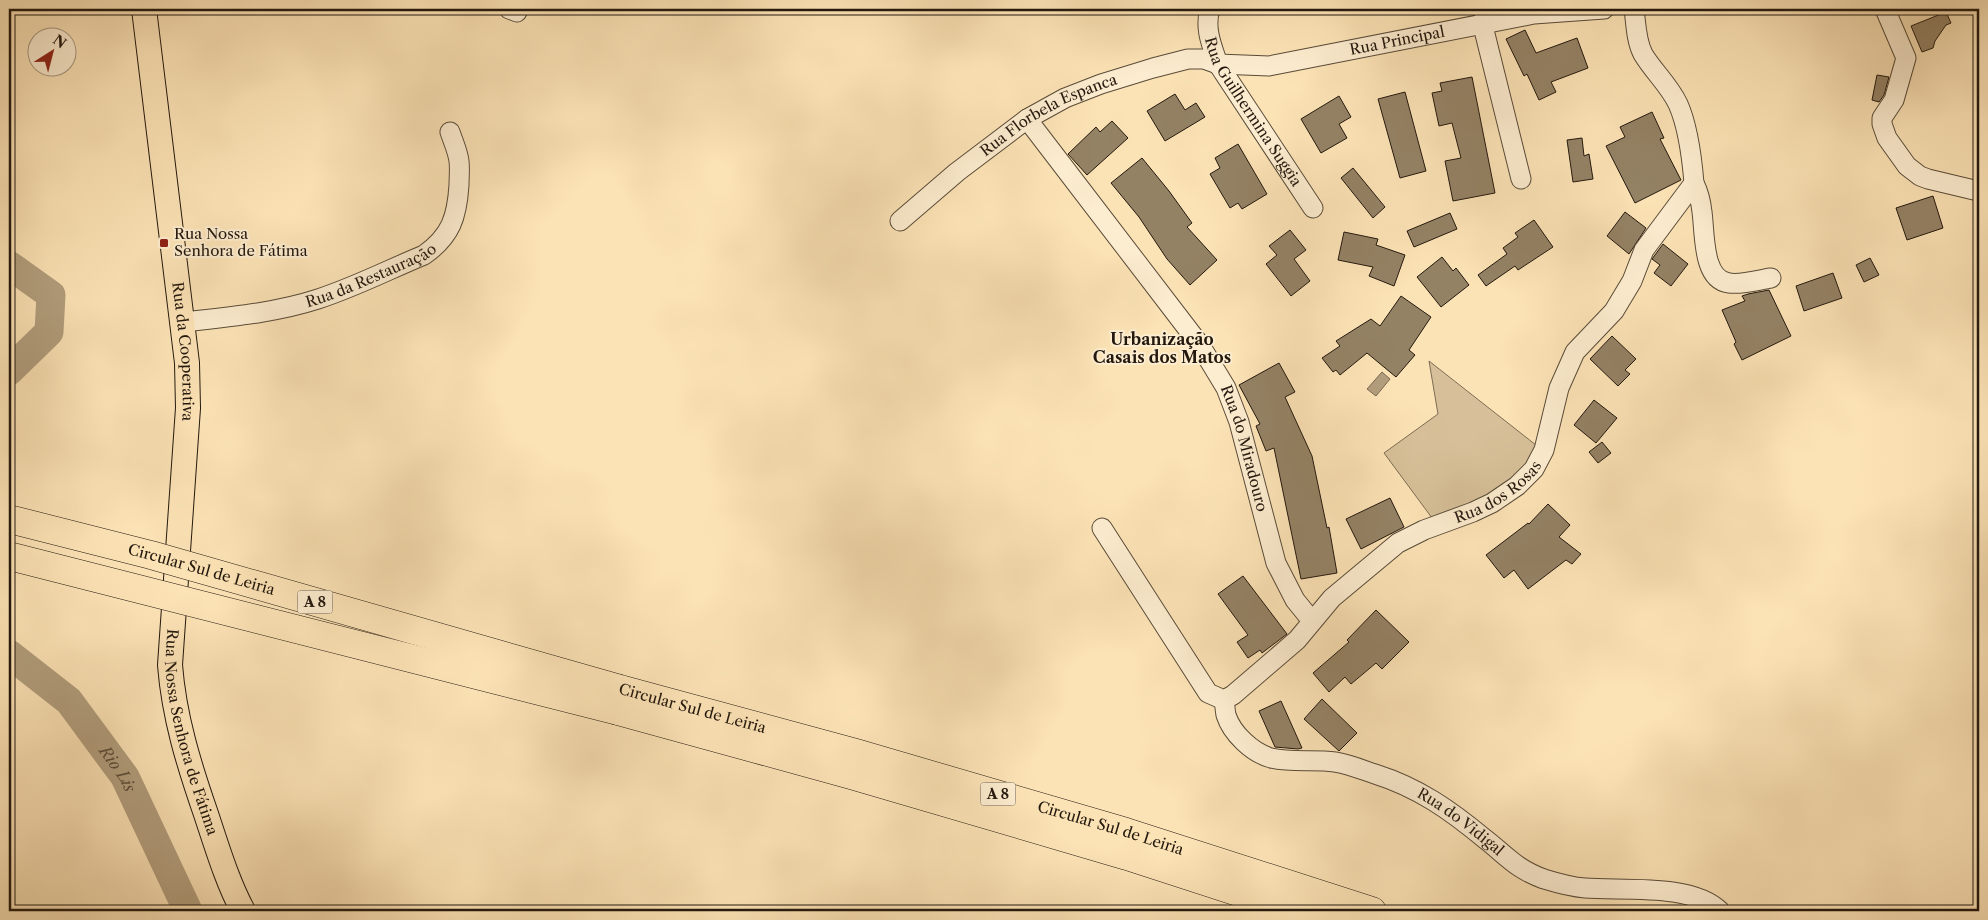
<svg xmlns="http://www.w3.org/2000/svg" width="1988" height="920" font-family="'Libre Caslon Text',serif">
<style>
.green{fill:#d7c099;stroke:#7d6c54}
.water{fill:#b29e7d;stroke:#796851}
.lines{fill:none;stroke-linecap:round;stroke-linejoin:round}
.river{stroke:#b29e7d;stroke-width:29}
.building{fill:#948265;stroke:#23180e}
.minor-casing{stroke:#594b38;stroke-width:21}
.major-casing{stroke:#23180e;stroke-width:26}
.highway-casing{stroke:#23180e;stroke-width:29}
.minor{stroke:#fdedd0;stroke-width:19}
.major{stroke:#fce3b6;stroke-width:24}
.highway{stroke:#fce3b6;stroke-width:28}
.highway-bridge-casing{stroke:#23180e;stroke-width:29;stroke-linecap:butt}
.highway-bridge{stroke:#fce3b6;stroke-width:28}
.poi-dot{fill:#8f2418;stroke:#fdedd0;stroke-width:2}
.labels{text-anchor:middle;stroke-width:4;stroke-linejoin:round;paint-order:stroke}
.shield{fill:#fdedd0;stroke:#645848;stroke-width:1}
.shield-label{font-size:14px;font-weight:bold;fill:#23180e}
.street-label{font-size:15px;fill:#23180e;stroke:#fdedd0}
.poi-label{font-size:15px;fill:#23180e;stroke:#fdedd0;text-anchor:start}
.neighbourhood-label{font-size:16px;font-weight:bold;fill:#23180e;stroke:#fdedd0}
.water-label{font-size:16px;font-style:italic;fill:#5c4e3a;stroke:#fdedd0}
</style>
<rect width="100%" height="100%" fill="#fce3b6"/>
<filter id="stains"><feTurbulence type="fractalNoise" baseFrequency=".004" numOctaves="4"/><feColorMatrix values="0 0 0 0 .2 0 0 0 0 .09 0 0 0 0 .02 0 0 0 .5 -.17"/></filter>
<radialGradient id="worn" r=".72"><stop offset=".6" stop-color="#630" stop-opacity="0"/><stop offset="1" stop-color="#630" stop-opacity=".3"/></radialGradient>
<polygon class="green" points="1429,361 1541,449 1515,484 1435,522 1384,453 1438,414"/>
<polygon class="water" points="1382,372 1390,379 1376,396 1367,389"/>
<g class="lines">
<g class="river">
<polyline points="9,265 51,295 49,332 9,371"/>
<path id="s1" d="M 9,654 L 69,701 L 125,777 L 188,911"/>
</g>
</g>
<g class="building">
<polygon points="1946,12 1951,23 1946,25 1935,41 1933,48 1922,52 1911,26"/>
<polygon points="1525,30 1536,53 1577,38 1588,68 1551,82 1556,92 1539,100 1527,74 1524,76 1506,39"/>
<polygon points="1877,75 1889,77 1884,95 1879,102 1872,100"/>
<polygon points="1472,77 1495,193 1453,201 1445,161 1461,158 1452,123 1439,126 1432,93 1442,91 1440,83"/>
<polygon points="1405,92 1426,171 1400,178 1378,99"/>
<polygon points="1175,94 1185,110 1196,103 1205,117 1165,141 1147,111"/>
<polygon points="1339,96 1351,117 1339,124 1347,138 1321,153 1301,119"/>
<polygon points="1652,112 1664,138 1660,139 1681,180 1635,203 1606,146 1625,137 1620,127"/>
<polygon points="1112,121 1128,138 1087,175 1068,154 1096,127 1100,132"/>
<polygon points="1582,138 1584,156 1589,154 1593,179 1573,182 1567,140"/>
<polygon points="1238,144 1267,194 1242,209 1238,203 1230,208 1210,174 1220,168 1215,158"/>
<polygon points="1142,158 1169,191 1192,223 1187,227 1217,260 1190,285 1167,259 1139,217 1111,183"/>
<polygon points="1353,168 1385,207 1373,218 1341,178"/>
<polygon points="1933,196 1943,228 1907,240 1896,208"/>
<polygon points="1625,212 1646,228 1629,254 1607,236"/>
<polygon points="1450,213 1457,229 1414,247 1407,231"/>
<polygon points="1534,220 1553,247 1518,270 1515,266 1486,286 1478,275 1507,254 1503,248 1518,237 1515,233"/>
<polygon points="1290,230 1306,250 1294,259 1310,281 1291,296 1266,264 1277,255 1269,246"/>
<polygon points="1344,232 1378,239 1376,245 1405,255 1394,286 1369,276 1373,267 1338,260"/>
<polygon points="1663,244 1688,264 1671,286 1654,273 1660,265 1652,259"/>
<polygon points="1442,257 1453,271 1456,268 1469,285 1441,307 1417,277"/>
<polygon points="1870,258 1879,275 1864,282 1856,265"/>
<polygon points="1833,273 1842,298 1804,311 1796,286"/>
<polygon points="1769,290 1791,336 1742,360 1734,344 1736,342 1722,310 1745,301 1742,296 1748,294"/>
<polygon points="1401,296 1431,317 1409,350 1415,355 1396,377 1367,353 1340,375 1336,370 1333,372 1322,358 1340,346 1336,341 1371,319 1380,326"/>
<polygon points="1612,336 1636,359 1625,370 1630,374 1618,386 1590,359"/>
<polygon points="1279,363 1295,392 1285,397 1312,456 1327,528 1329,527 1337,573 1301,579 1274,448 1266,451 1256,426 1260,424 1239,385"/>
<polygon points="1594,400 1617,418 1596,443 1574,425"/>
<polygon points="1602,442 1611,453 1598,463 1589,452"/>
<polygon points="1390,498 1404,527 1361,549 1346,519"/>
<polygon points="1548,504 1570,525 1559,537 1581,554 1572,564 1566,560 1528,589 1514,570 1504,578 1486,555 1528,523 1529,524"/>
<polygon points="1243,576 1287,634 1262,653 1260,650 1248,658 1237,642 1248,635 1218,594"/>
<polygon points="1376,610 1409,642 1382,669 1376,663 1351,684 1345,677 1329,692 1313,673 1349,642 1347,640"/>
<polygon points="1322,699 1357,733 1339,751 1304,719"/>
<polygon points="1281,701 1302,748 1298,749 1275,747 1259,711"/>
</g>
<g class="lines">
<defs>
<g id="minor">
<polyline points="509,9 517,12"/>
<path id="s2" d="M 1210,9 C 1204,28 1212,46 1218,64 L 1313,208"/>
<polyline points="1885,9 1906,58 1894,100 1882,118 1882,124 1887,138 1907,166 1920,176 1928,179 1974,190"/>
<polyline points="1482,22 1521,179"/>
<path id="s3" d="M 1027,119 L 1200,345 L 1226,388 L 1239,422 L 1276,563 L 1295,600 L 1312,621"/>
<path d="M 1694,183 C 1699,193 1701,202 1702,212 C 1705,232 1702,280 1729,283 C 1742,285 1758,280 1771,278"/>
<path id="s4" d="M 900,221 L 957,172 L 1027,119 L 1065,98 L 1101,84 L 1153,68 L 1188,59 L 1204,59 L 1218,64 L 1269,66 L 1534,14 L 1604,9"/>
<path id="s5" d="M 183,322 C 228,317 275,313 318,299 C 355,287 390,269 424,255 C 451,236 457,217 459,185 C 459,177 460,169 459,161 C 458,152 453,141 450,132"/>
<path id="s6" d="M 1102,528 L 1208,693 L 1224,700 L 1233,695 L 1297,640 L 1332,598 L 1398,543 L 1424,530 L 1473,512 L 1492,503 L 1517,486 L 1534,469 L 1544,450 L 1559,388 L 1575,352 L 1614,311 L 1632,281 L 1644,250 L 1694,183 C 1692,159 1688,126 1678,104 C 1669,85 1653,71 1643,54 C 1636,41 1636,23 1634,9"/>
<path id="s7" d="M 1224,700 C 1225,705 1225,710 1226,715 C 1232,734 1253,753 1271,758 C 1291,763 1315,759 1335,762 C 1348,764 1363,770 1375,774 C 1419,788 1450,810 1485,839 C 1507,856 1516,869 1544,879 C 1557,883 1571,887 1585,888 C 1622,891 1692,883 1720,911"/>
</g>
<g id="major">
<path id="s8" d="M 144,9 L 187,363 L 188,408 L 170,665 C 174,717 189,765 206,814 C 217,847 227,881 243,911"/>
</g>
<g id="highway">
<path id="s9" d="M 620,689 L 856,753 L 1126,832 L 1372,911"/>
<polyline points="618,711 851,775 1127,856 1297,911"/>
</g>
</defs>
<use href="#minor" class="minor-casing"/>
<use href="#major" class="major-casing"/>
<use href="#highway" class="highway-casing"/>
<use href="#minor" class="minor"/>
<use href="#major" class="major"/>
<use href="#highway" class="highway"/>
<defs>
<g id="highway-bridge">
<path id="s10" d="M 9,519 L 151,555 L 620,689"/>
<polyline points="9,556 618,711"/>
</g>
</defs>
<use href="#highway-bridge" class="highway-bridge-casing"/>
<use href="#highway-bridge" class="highway-bridge"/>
</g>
<rect class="poi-dot" x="159" y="238" width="10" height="10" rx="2.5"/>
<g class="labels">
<g class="shield">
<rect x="297.5" y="590.5" width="35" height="23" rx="4"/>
<rect x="980.5" y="782.5" width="35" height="23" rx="4"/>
</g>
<g class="shield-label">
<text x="315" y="607">A 8</text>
<text x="998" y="799">A 8</text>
</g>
<g class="street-label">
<text dy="5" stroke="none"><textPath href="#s4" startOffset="548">Rua Principal</textPath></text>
<text dy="5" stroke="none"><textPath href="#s2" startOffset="115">Rua Guilhermina Suggia</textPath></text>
<text dy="5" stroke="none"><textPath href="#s4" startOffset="184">Rua Florbela Espanca</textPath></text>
<text dy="5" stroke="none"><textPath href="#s5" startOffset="195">Rua da Restauração</textPath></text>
<text dy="5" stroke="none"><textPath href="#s8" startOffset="345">Rua da Cooperativa</textPath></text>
<text dy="5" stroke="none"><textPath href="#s3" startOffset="398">Rua do Miradouro</textPath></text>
<text dy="5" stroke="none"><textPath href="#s6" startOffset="562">Rua dos Rosas</textPath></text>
<text dy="5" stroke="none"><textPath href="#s10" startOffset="199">Circular Sul de Leiria</textPath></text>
<text dy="5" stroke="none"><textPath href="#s9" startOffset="75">Circular Sul de Leiria</textPath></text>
<text dy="5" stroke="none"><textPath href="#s8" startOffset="729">Rua Nossa Senhora de Fátima</textPath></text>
<text dy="5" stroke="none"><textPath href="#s7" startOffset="284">Rua do Vidigal</textPath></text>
<text dy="5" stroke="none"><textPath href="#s9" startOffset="510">Circular Sul de Leiria</textPath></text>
</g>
<g class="poi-label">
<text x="174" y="239">Rua Nossa<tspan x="174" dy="17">Senhora de Fátima</tspan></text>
</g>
<g class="neighbourhood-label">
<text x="1162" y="345">Urbanização<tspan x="1162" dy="18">Casais dos Matos</tspan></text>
</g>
<g class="water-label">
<text dy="6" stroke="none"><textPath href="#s1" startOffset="160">Rio Lis</textPath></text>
</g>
</g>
<rect width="1988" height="920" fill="none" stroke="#fce3b6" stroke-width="30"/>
<rect x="10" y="10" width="1968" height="900" fill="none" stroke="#23180e" stroke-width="2.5"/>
<rect x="15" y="15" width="1958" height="890" fill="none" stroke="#23180e"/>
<g transform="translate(52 52) rotate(36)"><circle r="24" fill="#fdedd0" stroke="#a69882"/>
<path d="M0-4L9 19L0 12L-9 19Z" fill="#8f2418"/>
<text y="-8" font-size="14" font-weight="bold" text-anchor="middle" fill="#23180e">N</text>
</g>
<rect width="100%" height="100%" filter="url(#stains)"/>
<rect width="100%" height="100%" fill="url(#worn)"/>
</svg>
